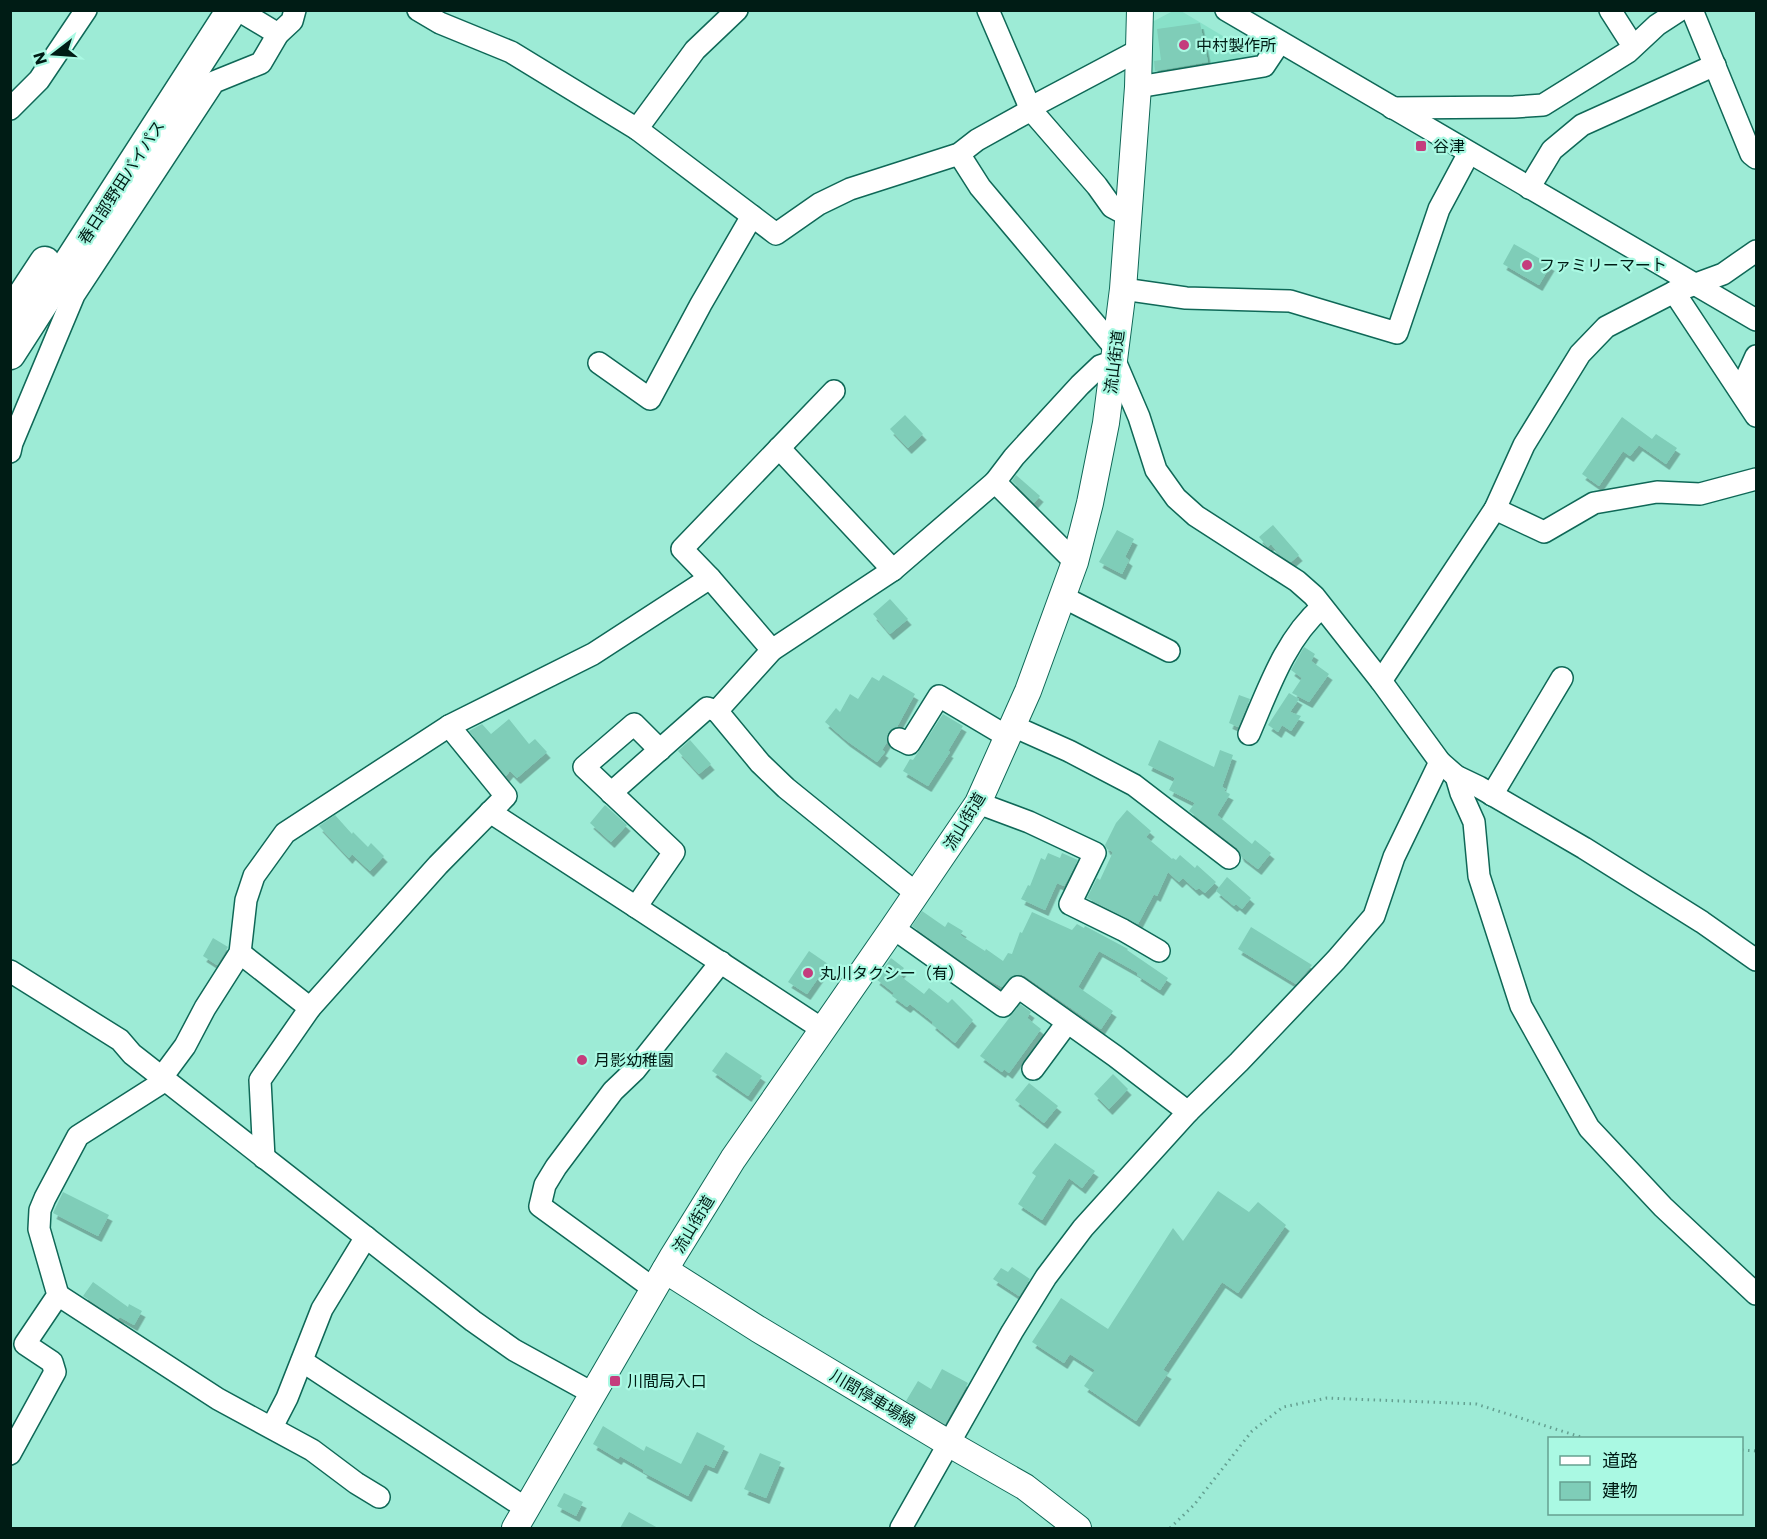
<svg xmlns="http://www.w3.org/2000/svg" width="1767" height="1539" font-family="Poppins,'Noto Sans JP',sans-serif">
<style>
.built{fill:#88e1c9}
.building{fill:#7fcdb8;filter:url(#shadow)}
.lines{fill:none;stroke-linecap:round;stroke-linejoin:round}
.minor-casing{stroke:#0f6857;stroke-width:24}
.major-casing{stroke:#0f6857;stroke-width:28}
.highway-casing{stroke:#0f6857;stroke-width:33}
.path{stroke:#64a091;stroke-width:3;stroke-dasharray:1.5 4.5;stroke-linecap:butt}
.minor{stroke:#fff;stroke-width:21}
.major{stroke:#fff;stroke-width:26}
.highway{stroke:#fff;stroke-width:30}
.poi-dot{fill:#c43d7d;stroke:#aaf9e3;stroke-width:2}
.labels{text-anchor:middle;stroke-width:4.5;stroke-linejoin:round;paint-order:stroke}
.poi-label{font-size:16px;fill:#001c15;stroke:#aaf9e3;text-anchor:start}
.street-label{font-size:16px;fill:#001c15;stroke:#aaf9e3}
</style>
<defs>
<filter id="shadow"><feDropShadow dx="3.5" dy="6" stdDeviation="0" flood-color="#0004"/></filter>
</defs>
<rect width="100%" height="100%" fill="#9debd6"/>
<polygon class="built" points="1173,11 1181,11 1263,60 1148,82 1150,23"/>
<g class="building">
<polygon points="1200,23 1208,62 1155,71 1154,61 1161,60 1157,29"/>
<polygon points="1514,244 1551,265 1539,285 1503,264"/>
<polygon points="905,415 923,434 908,448 890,429"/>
<polygon points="1622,417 1652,439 1656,434 1677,448 1666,464 1639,445 1630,456 1623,451 1599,486 1582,474"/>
<polygon points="1016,475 1040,496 1034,503 1012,481"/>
<polygon points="1273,525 1299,555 1291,562 1280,555 1271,544 1268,547 1259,537"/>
<polygon points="1117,530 1134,539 1125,557 1129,560 1122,574 1099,562"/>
<polygon points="890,599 908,619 890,634 873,614"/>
<polygon points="1304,647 1315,654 1311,661 1329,674 1309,702 1292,693 1302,678 1291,670"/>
<polygon points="883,675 915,694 897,727 888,733 887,742 882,750 885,752 877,762 847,741 825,722 836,708 840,712 850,694 858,699 872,677 879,681"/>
<polygon points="1289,693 1299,699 1290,712 1301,716 1291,731 1282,725 1278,732 1268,725"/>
<polygon points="1239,695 1250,699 1238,727 1229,723"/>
<polygon points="943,714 963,726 948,751 950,752 928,786 903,771 910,759 913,760"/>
<polygon points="509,719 529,744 535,739 547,752 517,778 510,771 506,776 469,731 482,724 491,734"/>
<polygon points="690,740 711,764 699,774 678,751"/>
<polygon points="1159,740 1214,767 1220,750 1233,755 1222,787 1226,789 1224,791 1230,794 1217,815 1252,844 1255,840 1271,853 1258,869 1241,856 1237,848 1189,811 1195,803 1169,790 1175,778 1148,765"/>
<polygon points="605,805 627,825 611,842 590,823"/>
<polygon points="1127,810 1151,831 1146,837 1172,859 1173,858 1176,860 1180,855 1195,868 1197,865 1216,882 1205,893 1199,888 1196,890 1183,878 1179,882 1168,872 1157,896 1154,894 1138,924 1087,898 1097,878 1100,880 1113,852 1107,849 1105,845 1116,823"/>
<polygon points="335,815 352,834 353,832 368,847 371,843 384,856 370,871 352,854 349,858 319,826"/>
<polygon points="1048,853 1060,858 1062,853 1078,860 1064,886 1057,883 1045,910 1021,899 1028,885 1030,886 1041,858 1045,860"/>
<polygon points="1227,877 1251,898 1242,909 1236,904 1234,906 1216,891"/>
<polygon points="922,911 945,927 948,922 963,931 960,935 985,951 986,949 1003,961 1008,953 1012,954 1020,932 1022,933 1032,912 1072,930 1077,924 1084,928 1085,926 1128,949 1127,950 1168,978 1160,990 1137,975 1138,973 1099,951 1078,987 1113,1011 1101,1029 1025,976 1019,974 1013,976 1002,987 987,979 912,926"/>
<polygon points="1251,927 1312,965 1296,984 1238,949"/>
<polygon points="213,938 228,947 217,965 203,956"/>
<polygon points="809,951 828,964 807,994 788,982"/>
<polygon points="891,958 904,968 899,975 924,994 929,988 948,1003 952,999 973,1020 955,1043 932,1024 933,1022 910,1004 907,1007 892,996 894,993 876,979"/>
<polygon points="1020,1004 1031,1012 1027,1018 1041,1029 1009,1073 1004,1069 1002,1072 980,1056"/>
<polygon points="726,1052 762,1076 748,1096 712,1071"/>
<polygon points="1113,1074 1128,1089 1109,1109 1094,1094"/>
<polygon points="1029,1083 1058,1106 1044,1123 1015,1100"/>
<polygon points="1055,1143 1095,1171 1082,1188 1069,1178 1042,1220 1018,1204 1036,1176 1032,1173"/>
<polygon points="1218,1191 1249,1212 1258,1202 1286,1225 1238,1293 1222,1282 1163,1370 1168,1373 1136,1421 1084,1386 1095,1370 1070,1354 1064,1363 1032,1342 1061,1298 1108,1329 1173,1228 1183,1241"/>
<polygon points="63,1192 109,1215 98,1236 53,1213"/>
<polygon points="1012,1267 1030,1279 1019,1296 993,1279 1001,1268 1008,1272"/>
<polygon points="93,1282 128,1307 129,1304 142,1311 134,1325 120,1317 118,1319 83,1296"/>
<polygon points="942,1369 968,1383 945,1424 906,1401 918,1381 931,1389"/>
<polygon points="603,1426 644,1451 646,1446 681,1464 697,1432 725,1446 714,1468 705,1464 688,1496 643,1472 644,1470 620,1456 618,1459 593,1444"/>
<polygon points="760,1453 781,1462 766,1498 744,1489"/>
<polygon points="564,1493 583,1502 576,1516 557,1506"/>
<polygon points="629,1512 658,1528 620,1528"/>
</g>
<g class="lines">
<defs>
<g id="minor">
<polyline points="238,10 278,34"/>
<polyline points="418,10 440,23 511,52 637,129 776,234 819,204 850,189 959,154 977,140 1031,110 1039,103 1139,50"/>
<polyline points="988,10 1031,110 1097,186 1112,207 1129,216"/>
<polyline points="1226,10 1756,320"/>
<polyline points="1610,10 1633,46"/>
<polyline points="1692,10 1751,154 1756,158"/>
<polyline points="1138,87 1264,66 1280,42"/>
<polyline points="1392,108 1514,107 1543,105 1628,52 1657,25 1680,10"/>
<polyline points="10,109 39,80 86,10"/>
<polyline points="637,129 695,50 737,10"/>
<polyline points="959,154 980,187 1116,349"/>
<polyline points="1529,188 1552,150 1582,125 1715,65"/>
<polyline points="1123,289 1186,298 1290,301 1397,333 1439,209 1469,153"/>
<polyline points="1674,292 1756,416"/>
<polyline points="599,363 650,399 701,304 752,216"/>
<polyline points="1751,402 1747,376 1756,356"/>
<polyline points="779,448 893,570"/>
<polyline points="10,452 12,443 74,295 214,82 261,63 278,34 292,21 295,10"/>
<polyline points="995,482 1014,457 1080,385 1100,366 1115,361 1139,417 1156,470 1176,498 1196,516 1297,581 1314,596 1381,681 1440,762 1456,776 1479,787 1584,848 1702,922 1756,960"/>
<polyline points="1495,509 1544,532 1594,503 1657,492 1700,494 1756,479"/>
<polyline points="710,578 682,549 834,391"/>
<polyline points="1063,597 1169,651"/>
<polyline points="1381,681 1495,509 1524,445 1580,354 1606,327 1674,292 1723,274 1756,251"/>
<polyline points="1013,726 1069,751 1134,785 1229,858"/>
<path d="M 1249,734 C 1268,690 1285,639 1322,607"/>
<polyline points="899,739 909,744 939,696 1008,737"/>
<polyline points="660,750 634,724 584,767 674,852 636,907 822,1029"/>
<polyline points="1456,776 1461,793 1474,822 1479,876 1521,1006 1589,1128 1663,1207 1756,1294"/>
<polyline points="611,793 707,708 717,711"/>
<polyline points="1492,795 1562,678"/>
<polyline points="978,803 1029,822 1095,853 1070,904 1123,930 1159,951"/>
<polyline points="490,812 636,907"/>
<polyline points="917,894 786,788 760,763 717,711 772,650 893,570 995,482 1075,562"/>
<polyline points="893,928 1003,1006 1018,987 1115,1056 1188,1112"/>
<polyline points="240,953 310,1008"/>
<polyline points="10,971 120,1040 132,1054 473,1321 514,1350 594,1394"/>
<polyline points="1033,1069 1067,1023"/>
<polyline points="162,1077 185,1046 205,1008 240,953 246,900 254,876 285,833 449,726 593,654 710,578 772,650"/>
<polyline points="264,1158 260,1080 310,1008 438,865 506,796 449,726"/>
<polyline points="654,1289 540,1206 545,1185 556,1167 613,1091 635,1070 721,962"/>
<polyline points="58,1295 218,1399 312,1450 356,1483 379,1497"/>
<polyline points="302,1361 527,1509"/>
<polyline points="272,1427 287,1398 322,1309 366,1237"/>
<polyline points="10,1454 55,1372 52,1362 25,1344 58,1295 39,1229 40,1210 45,1198 78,1136 166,1080"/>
<polyline points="901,1528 1012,1332 1046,1277 1083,1228 1188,1112 1239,1062 1336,960 1374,916 1394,857 1440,762"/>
</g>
<g id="major">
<polyline points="665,1270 758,1329 948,1443 1025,1487 1078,1528"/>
<polyline points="515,1528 673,1256 733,1159 893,928 978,803 1028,691 1075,562 1090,503 1106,423 1123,289 1138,87 1140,10"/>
</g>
<g id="highway">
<polyline points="10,315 45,262"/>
<polyline points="10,354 232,10"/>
</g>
</defs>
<use href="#minor" class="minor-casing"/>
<use href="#major" class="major-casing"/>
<use href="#highway" class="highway-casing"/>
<g class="path">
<polyline points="1742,1450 1756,1451"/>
<polyline points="1170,1528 1194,1505 1252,1431 1283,1407 1327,1398 1476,1404 1584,1438"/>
</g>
<use href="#minor" class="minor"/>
<use href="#major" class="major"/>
<use href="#highway" class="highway"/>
</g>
<g class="poi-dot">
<circle cx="1184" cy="45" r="6"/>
<rect x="1415" y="140" width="12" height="12" rx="3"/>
<circle cx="1527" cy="265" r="6"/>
<circle cx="808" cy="973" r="6"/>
<circle cx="582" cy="1060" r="6"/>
<rect x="609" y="1375" width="12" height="12" rx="3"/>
</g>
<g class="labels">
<g class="poi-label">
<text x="1196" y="51">中村製作所</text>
<text x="1433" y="152">谷津</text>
<text x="1539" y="271">ファミリーマート</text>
<text x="820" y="979">丸川タクシー（有）</text>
<text x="594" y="1066">月影幼稚園</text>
<text x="627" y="1387">川間局入口</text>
</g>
<g class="street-label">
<text transform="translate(121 182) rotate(-57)" y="6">春日部野田バイパス</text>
<text transform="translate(1114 362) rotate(-83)" y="6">流山街道</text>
<text transform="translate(964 821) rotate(-59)" y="6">流山街道</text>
<text transform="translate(693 1224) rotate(-59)" y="6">流山街道</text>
<text transform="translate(873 1398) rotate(31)" y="6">川間停車場線</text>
</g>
</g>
<rect width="1767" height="1539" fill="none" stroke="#001c15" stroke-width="24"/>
<rect x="1548" y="1437" width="195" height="78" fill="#aaf9e3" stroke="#66a191" stroke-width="1.5"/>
<rect x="1560" y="1456" width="30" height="9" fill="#ffffff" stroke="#66a191" stroke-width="1.5"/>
<text x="1602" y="1467" font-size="18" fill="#001c15">道路</text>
<rect x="1560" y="1482" width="30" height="18" fill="#7fcdb8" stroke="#66a191" stroke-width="1.5"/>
<text x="1602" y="1497" font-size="18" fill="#001c15">建物</text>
<g transform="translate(54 54) rotate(253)" stroke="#aaf9e3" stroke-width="4.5" paint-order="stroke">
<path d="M0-4.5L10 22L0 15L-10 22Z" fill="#001c15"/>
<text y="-9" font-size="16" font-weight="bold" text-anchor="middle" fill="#001c15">N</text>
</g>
</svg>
